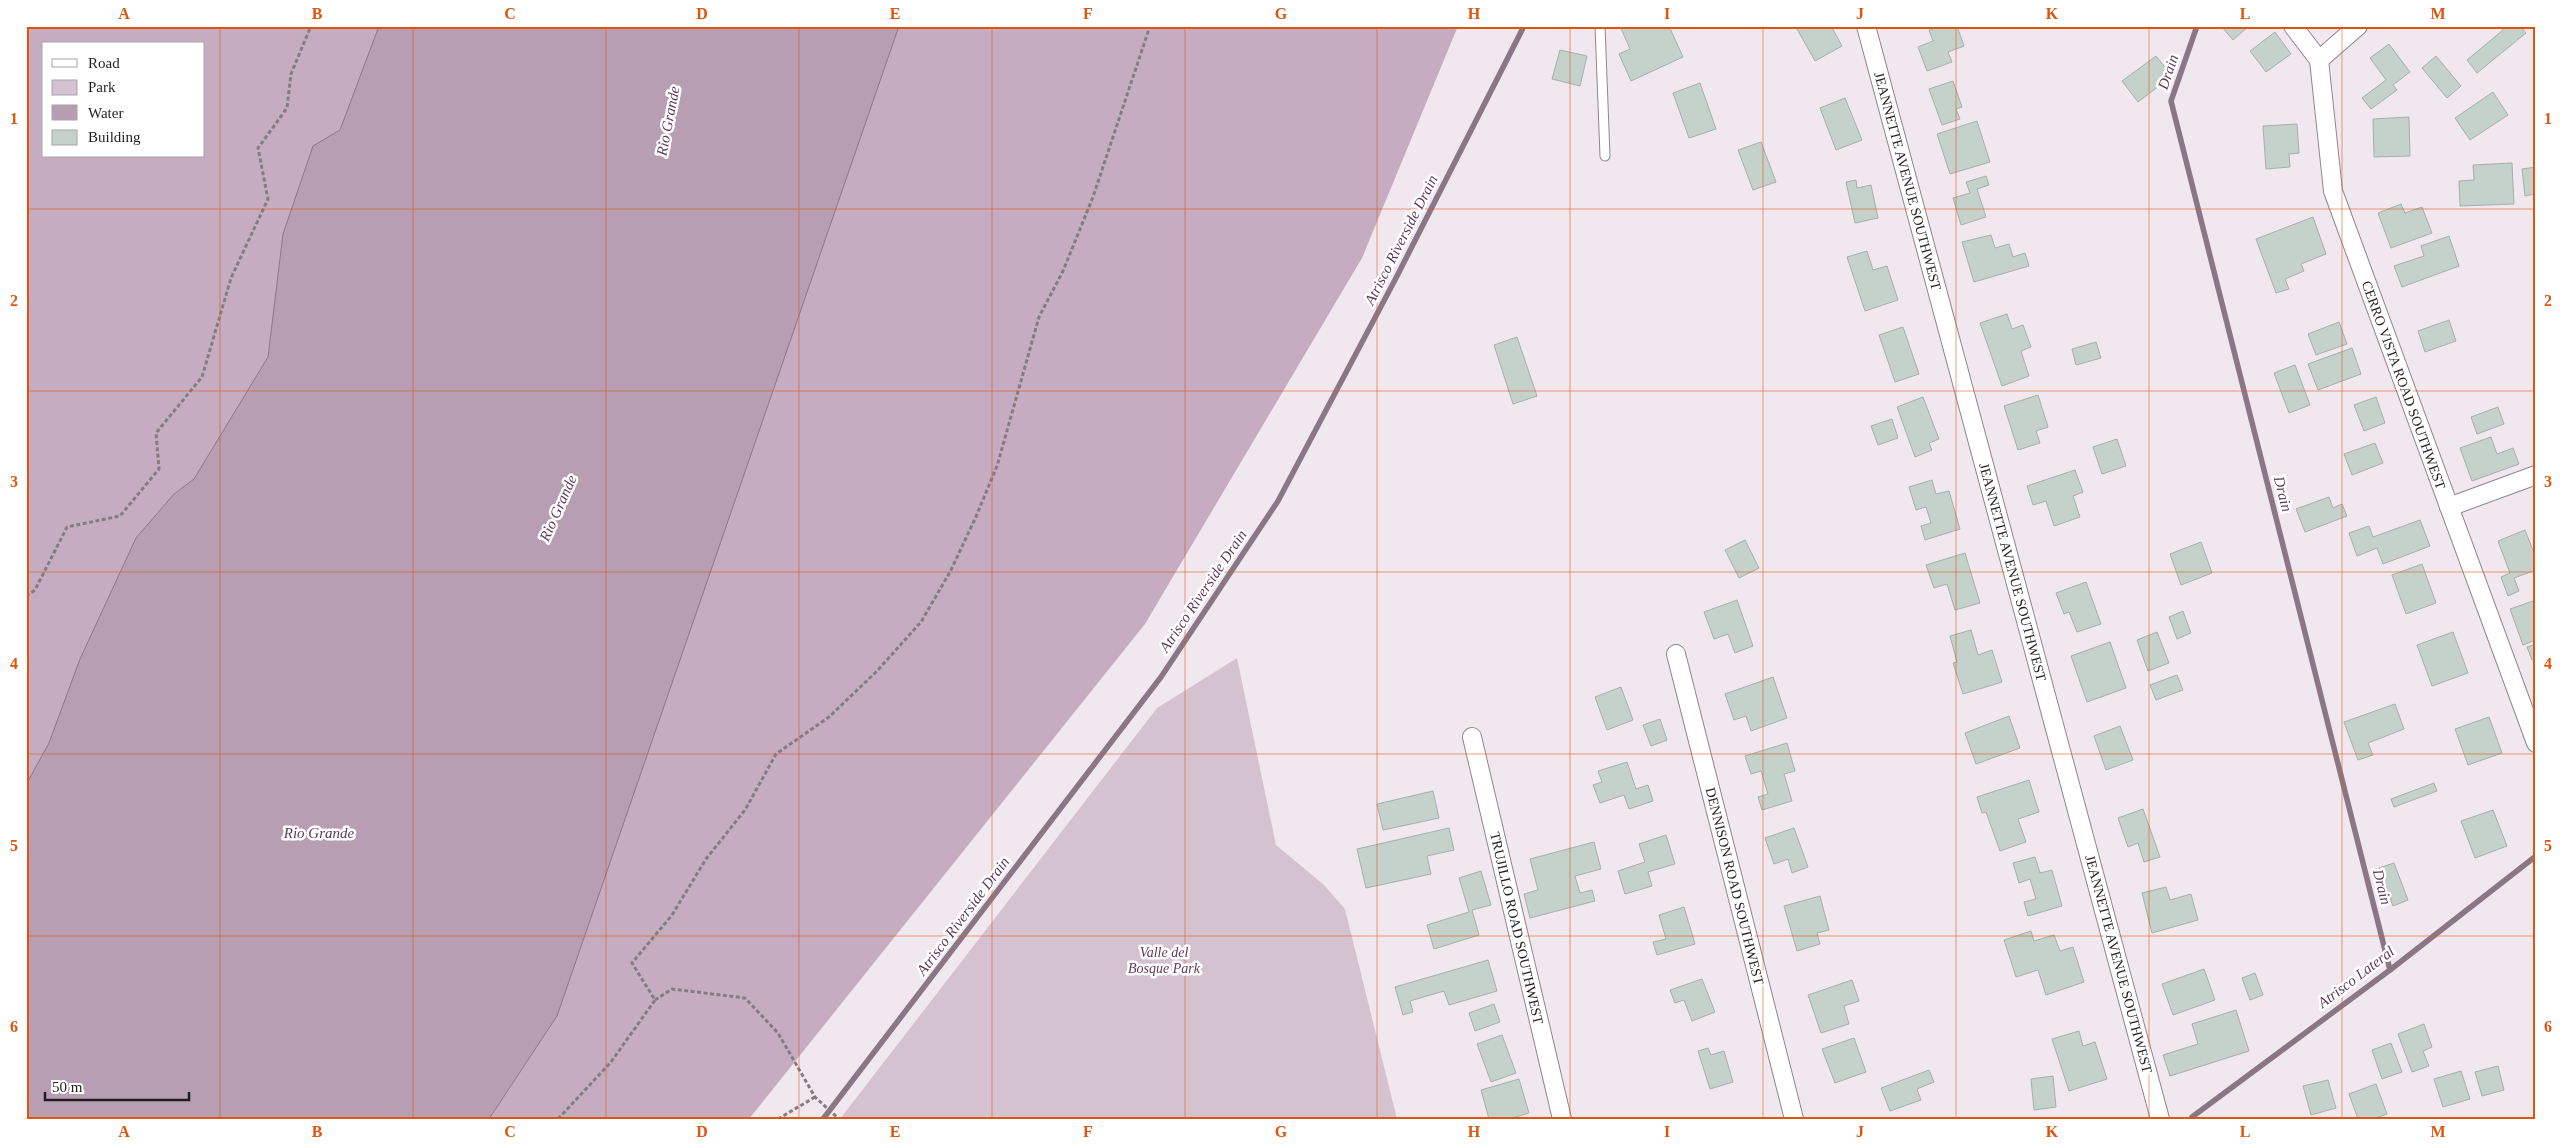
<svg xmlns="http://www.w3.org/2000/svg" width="2562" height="1145" font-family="Georgia,serif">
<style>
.green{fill:#d5c2d1}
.forest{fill:#c6acc0;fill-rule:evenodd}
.water{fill:#b79eb2;stroke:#8a7786}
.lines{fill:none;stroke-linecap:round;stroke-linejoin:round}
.stream{stroke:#8a7786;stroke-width:5.5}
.building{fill:#c5d1cb;stroke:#a5b0ab}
.lane-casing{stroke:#8f868d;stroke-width:11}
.street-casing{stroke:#8f868d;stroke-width:20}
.path{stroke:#837c81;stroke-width:3;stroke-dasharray:4 2.5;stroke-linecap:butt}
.lane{stroke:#fff;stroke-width:9}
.street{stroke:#fff;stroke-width:18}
.grid{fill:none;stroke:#de560d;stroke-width:1;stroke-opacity:0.55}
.labels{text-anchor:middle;stroke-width:5;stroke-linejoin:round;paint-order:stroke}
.street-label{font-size:14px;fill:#211d20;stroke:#fff}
.park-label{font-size:14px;font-style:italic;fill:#603a5a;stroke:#fff}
.water-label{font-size:15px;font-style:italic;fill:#5f3959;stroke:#fff}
.neatline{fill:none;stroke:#de560d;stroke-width:2}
.grid-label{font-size:16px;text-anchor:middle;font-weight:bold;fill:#de560d}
</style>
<rect width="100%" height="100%" fill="#f1e7ef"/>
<polygon class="green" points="1237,658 1276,845 1324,885 1345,909 1397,1119 840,1119 1157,708"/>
<g class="forest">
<path d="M 26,26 L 379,26 L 340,130 L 313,146 L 283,234 L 268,357 L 194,479 L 174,494 L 136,538 L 80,659 L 49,743 L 26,785 ZM 44,44 L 204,44 L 204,156 L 44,156 Z"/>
<polygon points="899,26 1458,26 1362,258 1145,624 749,1119 489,1119 557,1016"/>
</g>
<polygon class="water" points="379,26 899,26 557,1016 489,1119 26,1119 26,785 49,743 80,659 136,538 174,494 194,479 268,357 283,234 313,146 340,130"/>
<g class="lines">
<g class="stream">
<polyline points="2197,26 2171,101 2390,970"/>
<polyline points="2192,1117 2390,970 2536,856"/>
<polyline points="823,1119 1161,677 1278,501 1396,278 1524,26"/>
</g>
</g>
<g class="building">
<polygon points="1620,26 1669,26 1683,57 1631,81 1619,54 1630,49"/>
<polygon points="1802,26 1831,26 1842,46 1815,61 1797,29"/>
<polygon points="1941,26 1957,26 1964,46 1948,52 1952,62 1927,71 1918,47 1933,41 1929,30"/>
<polygon points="2221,26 2249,26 2233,40"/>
<polygon points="2500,26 2520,26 2526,33 2477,73 2467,60 2503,30"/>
<polygon points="2275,32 2291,54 2266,72 2250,51"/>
<polygon points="2389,44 2410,72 2393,85 2397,90 2371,109 2362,98 2386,80 2370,58"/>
<polygon points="1560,50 1587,56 1580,86 1552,79"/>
<polygon points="2156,56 2172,76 2138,102 2122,81"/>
<polygon points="2436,56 2461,86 2447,98 2422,68"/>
<polygon points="1953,81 1962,107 1956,109 1960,119 1942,125 1929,89"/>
<polygon points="1700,83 1716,129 1689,138 1673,93"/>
<polygon points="2493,92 2508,115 2470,140 2455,118"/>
<polygon points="1845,98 1862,140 1836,150 1820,108"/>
<polygon points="2409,117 2410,156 2374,157 2373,119"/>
<polygon points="1977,121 1990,162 1950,174 1937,134"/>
<polygon points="2297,124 2299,153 2289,154 2290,167 2266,169 2263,126"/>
<polygon points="1761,142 1776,182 1753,190 1738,150"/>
<polygon points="2512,163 2514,204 2460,206 2459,181 2474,180 2473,165"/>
<polygon points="2536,167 2536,194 2525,196 2522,169"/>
<polygon points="1986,176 1989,185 1977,189 1986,217 1961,225 1953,198 1970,193 1966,182"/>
<polygon points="1856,180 1857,188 1871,185 1878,218 1855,223 1846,182"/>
<polygon points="2401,204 2405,213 2422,207 2432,233 2391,248 2378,213"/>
<polygon points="2313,217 2326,254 2301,264 2304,271 2285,279 2289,289 2276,293 2256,239"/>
<polygon points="1991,235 1995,248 2009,244 2013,257 2025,253 2029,266 1974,282 1962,242"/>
<polygon points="2449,236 2459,266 2402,287 2394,266 2424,256 2421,246"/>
<polygon points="1867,251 1873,270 1887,266 1898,300 1865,311 1847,257"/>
<polygon points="2007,314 2012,329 2023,325 2031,347 2021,351 2029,376 2002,386 1980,323"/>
<polygon points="2449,320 2456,341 2425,352 2418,331"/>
<polygon points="2339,322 2347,344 2316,355 2308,334"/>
<polygon points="1903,327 1919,374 1895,382 1879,335"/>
<polygon points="1517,337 1537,396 1513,404 1494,345"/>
<polygon points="2096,342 2101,358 2076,365 2072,349"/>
<polygon points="2352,348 2361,374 2318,390 2308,364"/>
<polygon points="2295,365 2310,405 2289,413 2274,373"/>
<polygon points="2038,395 2048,427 2036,431 2040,443 2018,450 2004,406"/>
<polygon points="1923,397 1939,439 1929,443 1932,450 1915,457 1897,407"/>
<polygon points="2376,397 2385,423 2364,431 2354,405"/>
<polygon points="2498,407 2504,424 2477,434 2471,417"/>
<polygon points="1892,419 1898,438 1878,445 1871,426"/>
<polygon points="2491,437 2497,454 2513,448 2519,464 2472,481 2460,448"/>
<polygon points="2117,439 2126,466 2102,474 2093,447"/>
<polygon points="2375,443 2383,463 2352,475 2344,454"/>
<polygon points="2075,470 2083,492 2073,496 2080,517 2054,526 2046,501 2033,505 2027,486"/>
<polygon points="1932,480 1936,494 1949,491 1960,529 1925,540 1921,526 1931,523 1926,507 1916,510 1909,487"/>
<polygon points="2329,497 2333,508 2342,504 2347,516 2305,532 2296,509"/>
<polygon points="2420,520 2430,546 2383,564 2377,548 2357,556 2349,533 2369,526 2373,537"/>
<polygon points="2525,530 2536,558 2536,570 2514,578 2519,591 2508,596 2501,577 2510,573 2498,541"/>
<polygon points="1745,540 1759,568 1739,578 1725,550"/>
<polygon points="2201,542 2212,573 2181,585 2170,554"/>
<polygon points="1965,553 1980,603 1955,610 1947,584 1934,588 1926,565"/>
<polygon points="2422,564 2436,603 2406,614 2392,575"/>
<polygon points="2086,582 2101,624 2077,632 2069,612 2064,614 2056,593"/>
<polygon points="1737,600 1753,646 1735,653 1728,634 1714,639 1704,612"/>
<polygon points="2536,600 2536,640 2523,645 2510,609"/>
<polygon points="2183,611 2191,633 2177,639 2169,617"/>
<polygon points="1971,630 1978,655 1992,650 2002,682 1963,694 1953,663 1957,662 1950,636"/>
<polygon points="2157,632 2169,663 2148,671 2137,640"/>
<polygon points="2453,632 2468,673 2432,686 2417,645"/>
<polygon points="2110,642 2126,688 2087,702 2071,656"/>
<polygon points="2536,644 2536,659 2532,660 2527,647"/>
<polygon points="2177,675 2183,690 2156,700 2150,685"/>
<polygon points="1773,677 1787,718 1751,731 1746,716 1734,720 1725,694"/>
<polygon points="1621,687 1633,720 1607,730 1595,697"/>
<polygon points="2395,704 2404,729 2368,743 2373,755 2358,760 2344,722"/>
<polygon points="2009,716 2020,748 1976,764 1965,733"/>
<polygon points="2489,717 2502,753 2468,765 2455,729"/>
<polygon points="1660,719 1667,740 1651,746 1643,725"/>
<polygon points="2120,726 2133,760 2106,770 2094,736"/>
<polygon points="1787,743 1795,771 1784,774 1792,801 1762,810 1758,797 1768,794 1761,771 1751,774 1745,756"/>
<polygon points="1627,762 1636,789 1648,785 1653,801 1629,809 1624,795 1600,803 1593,785 1602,782 1598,771"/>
<polygon points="2029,780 2039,812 2018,819 2026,842 2000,851 1986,812 1982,813 1977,797"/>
<polygon points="2434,783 2437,791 2394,807 2391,799"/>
<polygon points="1433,791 1439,818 1383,830 1377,804"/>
<polygon points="2143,809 2160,857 2144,862 2138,843 2128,847 2118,818"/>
<polygon points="2493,810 2507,846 2475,858 2461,821"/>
<polygon points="1449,828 1454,850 1427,856 1431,874 1366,888 1357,849"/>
<polygon points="1794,828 1808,867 1792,873 1788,859 1774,864 1765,838"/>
<polygon points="1666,835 1675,864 1648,872 1652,886 1625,894 1618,871 1645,862 1639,844"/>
<polygon points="1594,842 1601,869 1575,876 1580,893 1592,890 1595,901 1530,918 1524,894 1538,890 1530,859"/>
<polygon points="2035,857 2040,873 2052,870 2062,906 2028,916 2024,902 2036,899 2030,879 2019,883 2013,863"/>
<polygon points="2394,863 2408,900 2393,906 2379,868"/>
<polygon points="1481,871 1491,905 1472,910 1479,935 1434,949 1427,925 1469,912 1459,878"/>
<polygon points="2166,887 2170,900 2191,894 2198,920 2152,933 2142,893"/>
<polygon points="1820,896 1829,930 1817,933 1820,944 1797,951 1784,906"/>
<polygon points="1684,907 1695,944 1657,955 1653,942 1666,939 1659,915"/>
<polygon points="2031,931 2034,941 2054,935 2060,951 2073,947 2084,982 2046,995 2038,970 2016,977 2004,940"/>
<polygon points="1488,960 1497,991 1449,1005 1444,991 1410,1001 1413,1012 1403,1015 1395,987"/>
<polygon points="2204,969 2215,1000 2173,1015 2162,984"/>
<polygon points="2255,973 2263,995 2250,1000 2242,978"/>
<polygon points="1702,979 1715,1012 1692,1021 1684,1000 1675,1003 1670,990"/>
<polygon points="1852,980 1859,1001 1844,1006 1849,1024 1821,1033 1808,995"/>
<polygon points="1494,1004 1500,1022 1475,1031 1469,1013"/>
<polygon points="2236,1010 2249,1051 2170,1076 2163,1055 2198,1044 2192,1024"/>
<polygon points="2424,1024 2432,1047 2423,1051 2429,1066 2412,1072 2398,1034"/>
<polygon points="2079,1031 2083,1046 2095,1042 2107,1079 2069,1091 2052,1039"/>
<polygon points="1502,1035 1516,1073 1491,1082 1477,1044"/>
<polygon points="1854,1038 1866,1072 1835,1083 1822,1049"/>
<polygon points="2391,1043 2402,1072 2382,1079 2372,1050"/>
<polygon points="1708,1048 1711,1055 1724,1051 1733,1082 1710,1089 1698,1051"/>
<polygon points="2498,1066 2504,1090 2482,1096 2475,1072"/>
<polygon points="1929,1070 1934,1082 1917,1089 1921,1100 1890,1111 1881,1088"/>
<polygon points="2461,1071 2470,1099 2443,1107 2434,1079"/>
<polygon points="2053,1076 2056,1107 2034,1110 2031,1079"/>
<polygon points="1519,1079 1529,1113 1509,1119 1489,1119 1481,1090"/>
<polygon points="2328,1080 2336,1108 2311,1115 2303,1086"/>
<polygon points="2376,1084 2387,1114 2373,1119 2358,1119 2349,1094"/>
</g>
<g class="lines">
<defs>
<polyline id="lane" points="1600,26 1605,156"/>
<g id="street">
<polyline points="1866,26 2160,1119"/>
<polyline points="2293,26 2319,60 2333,191 2536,743"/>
<polyline points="2319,60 2358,26"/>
<polyline points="2449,507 2536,475"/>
<polyline points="1676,654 1794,1119"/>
<polyline points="1472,737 1562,1119"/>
</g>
</defs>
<use href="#lane" class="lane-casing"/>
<use href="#street" class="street-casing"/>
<g class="path">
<polyline points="26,596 35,590 67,527 120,516 159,469 156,433 202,377 231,278 268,199 258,148 287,108 291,74 311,26"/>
<polyline points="655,1000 672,989 745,998 778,1033 815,1097 839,1119"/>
<polyline points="558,1119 611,1062 655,1000 632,963 672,915 706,859 745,810 776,754 829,717 877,671 921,622 950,572 975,519 997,466 1039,317 1063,271 1093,197 1150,26"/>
<polyline points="778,1119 815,1097"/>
</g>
<use href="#lane" class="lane"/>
<use href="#street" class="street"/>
</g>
<path class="grid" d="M 220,26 L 220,1119M 413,26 L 413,1119M 606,26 L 606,1119M 799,26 L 799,1119M 992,26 L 992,1119M 1185,26 L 1185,1119M 1377,26 L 1377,1119M 1570,26 L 1570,1119M 1763,26 L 1763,1119M 1956,26 L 1956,1119M 2149,26 L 2149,1119M 2342,26 L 2342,1119M 26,209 L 2536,209M 26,391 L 2536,391M 26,572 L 2536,572M 26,754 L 2536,754M 26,936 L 2536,936"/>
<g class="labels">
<g class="street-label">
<text transform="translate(1908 181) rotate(75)" y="5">JEANNETTE AVENUE SOUTHWEST</text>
<text transform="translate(2404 385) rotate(70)" y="5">CERRO VISTA ROAD SOUTHWEST</text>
<text transform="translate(2013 572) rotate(75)" y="5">JEANNETTE AVENUE SOUTHWEST</text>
<text transform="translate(1735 886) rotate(76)" y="5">DENNISON ROAD SOUTHWEST</text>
<text transform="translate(1517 928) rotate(77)" y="5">TRUJILLO ROAD SOUTHWEST</text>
<text transform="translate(2119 964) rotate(75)" y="5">JEANNETTE AVENUE SOUTHWEST</text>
</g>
<g class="park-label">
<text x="1164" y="957">Valle del<tspan x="1164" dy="16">Bosque Park</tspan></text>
</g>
<g class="water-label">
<text transform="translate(2168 72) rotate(-71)" y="5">Drain</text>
<text transform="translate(668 121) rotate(-79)" y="5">Rio Grande</text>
<text transform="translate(1401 240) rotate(-63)" y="5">Atrisco Riverside Drain</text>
<text transform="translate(2283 494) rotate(76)" y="5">Drain</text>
<text transform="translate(558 508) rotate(-66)" y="5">Rio Grande</text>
<text transform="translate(1203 591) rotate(-56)" y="5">Atrisco Riverside Drain</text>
<text x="319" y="838">Rio Grande</text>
<text transform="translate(2382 887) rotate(76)" y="5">Drain</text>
<text transform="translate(963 916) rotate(-53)" y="5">Atrisco Riverside Drain</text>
<text transform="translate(2356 977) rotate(-37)" y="5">Atrisco Lateral</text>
</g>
</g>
<rect width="2562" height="1145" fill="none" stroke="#ffffff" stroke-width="55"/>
<rect x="42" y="42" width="162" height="115" fill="#ffffff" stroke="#a6a5a6"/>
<rect x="52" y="59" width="25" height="8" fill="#ffffff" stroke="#a6a5a6"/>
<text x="88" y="68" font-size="15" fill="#211d20">Road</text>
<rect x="52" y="80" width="25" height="15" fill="#d5c2d1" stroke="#a6a5a6"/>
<text x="88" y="92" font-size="15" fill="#211d20">Park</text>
<rect x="52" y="105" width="25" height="15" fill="#b79eb2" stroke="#a6a5a6"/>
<text x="88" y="118" font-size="15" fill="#211d20">Water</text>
<rect x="52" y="130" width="25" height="15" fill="#c5d1cb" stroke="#a6a5a6"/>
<text x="88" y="142" font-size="15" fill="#211d20">Building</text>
<path d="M45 1092v8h144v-8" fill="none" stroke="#211d20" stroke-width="2.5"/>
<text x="52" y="1092" font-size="15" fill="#211d20" stroke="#ffffff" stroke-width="4" paint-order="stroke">50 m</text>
<rect x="28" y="28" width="2506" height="1090" class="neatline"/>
<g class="grid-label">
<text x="124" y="19">A</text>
<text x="317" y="19">B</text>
<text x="510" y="19">C</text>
<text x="702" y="19">D</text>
<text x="895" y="19">E</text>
<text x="1088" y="19">F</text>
<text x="1281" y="19">G</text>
<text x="1474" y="19">H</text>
<text x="1667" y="19">I</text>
<text x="1860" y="19">J</text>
<text x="2052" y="19">K</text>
<text x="2245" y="19">L</text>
<text x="2438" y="19">M</text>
<text x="14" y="124">1</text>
<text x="2548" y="124">1</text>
<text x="14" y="306">2</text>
<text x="2548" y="306">2</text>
<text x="14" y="487">3</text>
<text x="2548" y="487">3</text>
<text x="14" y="669">4</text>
<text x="2548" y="669">4</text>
<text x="14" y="851">5</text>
<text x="2548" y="851">5</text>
<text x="14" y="1032">6</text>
<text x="2548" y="1032">6</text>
<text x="124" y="1137">A</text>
<text x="317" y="1137">B</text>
<text x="510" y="1137">C</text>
<text x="702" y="1137">D</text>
<text x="895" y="1137">E</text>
<text x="1088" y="1137">F</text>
<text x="1281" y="1137">G</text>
<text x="1474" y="1137">H</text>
<text x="1667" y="1137">I</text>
<text x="1860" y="1137">J</text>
<text x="2052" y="1137">K</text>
<text x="2245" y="1137">L</text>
<text x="2438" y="1137">M</text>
</g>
</svg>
